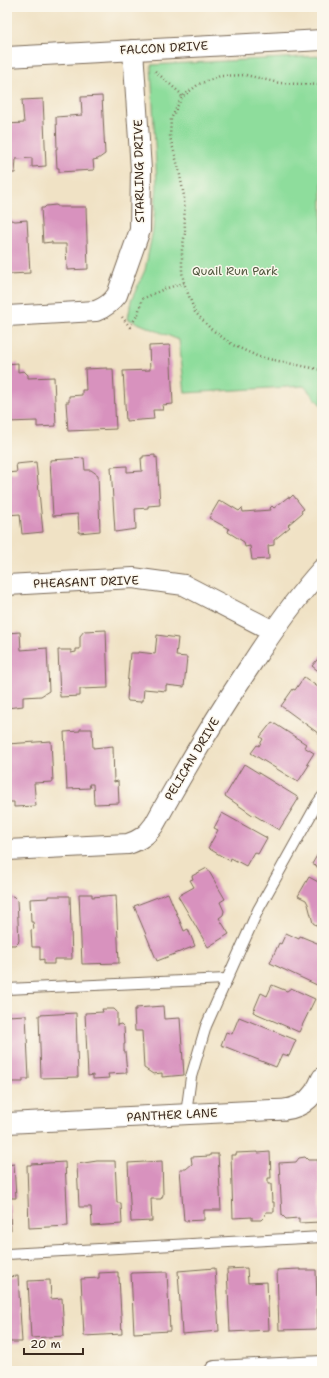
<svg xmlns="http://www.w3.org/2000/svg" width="329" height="1378" font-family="'Shantell Sans',sans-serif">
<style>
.green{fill:#8edd9c;stroke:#64845d}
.building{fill:#d892be}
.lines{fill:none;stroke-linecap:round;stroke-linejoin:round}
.service-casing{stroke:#7a6a58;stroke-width:12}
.minor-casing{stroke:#7a6a58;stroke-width:22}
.path{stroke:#7a6a58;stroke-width:2.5;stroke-dasharray:1 3;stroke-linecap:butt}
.service{stroke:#fff;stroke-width:10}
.minor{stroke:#fff;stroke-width:20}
.labels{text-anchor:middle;stroke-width:3;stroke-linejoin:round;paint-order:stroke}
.street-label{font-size:12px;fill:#3b2a1e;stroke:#fbf7ec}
.park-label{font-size:12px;fill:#50573e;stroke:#fbf7ec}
</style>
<rect width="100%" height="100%" fill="#fbf7ec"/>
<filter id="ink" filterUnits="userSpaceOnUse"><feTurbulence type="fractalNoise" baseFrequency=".025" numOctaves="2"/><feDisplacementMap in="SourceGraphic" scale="8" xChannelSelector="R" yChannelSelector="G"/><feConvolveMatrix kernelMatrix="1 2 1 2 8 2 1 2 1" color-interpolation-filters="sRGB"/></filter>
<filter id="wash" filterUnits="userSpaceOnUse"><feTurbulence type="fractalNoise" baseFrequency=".012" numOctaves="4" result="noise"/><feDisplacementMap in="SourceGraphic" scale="16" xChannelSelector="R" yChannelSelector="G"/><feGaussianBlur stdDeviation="0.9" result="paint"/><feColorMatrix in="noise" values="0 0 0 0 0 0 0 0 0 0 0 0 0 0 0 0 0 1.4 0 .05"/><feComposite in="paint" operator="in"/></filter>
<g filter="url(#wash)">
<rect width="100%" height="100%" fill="#f0e2c5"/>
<polygon class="green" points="322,56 322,406 304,386 185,393 179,340 128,319 131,301 145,270 153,230 157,186 151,65"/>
<g id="blocks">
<g class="building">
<polygon points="102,96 105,154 98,159 93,160 94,170 59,172 59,168 57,168 56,149 57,149 56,117 82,115 81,97"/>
<polygon points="43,99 46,166 32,167 32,158 16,159 15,173 7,173 7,124 24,123 22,100"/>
<polygon points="56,205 59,207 86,207 88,269 67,270 66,244 52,244 52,242 43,243 41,208 44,208 46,206"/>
<polygon points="7,219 15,221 27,220 30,273 9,274 8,256 7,256"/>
<polygon points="170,345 173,404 162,405 163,410 153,410 154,419 126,421 123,371 150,370 149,346"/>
<polygon points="18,363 18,372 24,371 28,375 28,378 54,377 56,426 37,427 37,421 7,422 7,364"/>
<polygon points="107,368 107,369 113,369 116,429 68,431 66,402 69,402 69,396 82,395 82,390 86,390 85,369"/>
<polygon points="155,455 155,458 157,457 160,505 148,506 148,508 135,509 136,529 115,532 111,467 127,466 127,472 142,471 141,458 143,458 143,456"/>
<polygon points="84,458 85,470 91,470 98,475 100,531 79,533 78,514 53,516 50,460"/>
<polygon points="36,462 43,532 22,534 20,514 7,515 7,473 17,472 16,464"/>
<polygon points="293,495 304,509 301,511 302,513 288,525 290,527 274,540 274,545 268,546 269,559 252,560 250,546 245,547 244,542 228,532 229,529 209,518 219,501 222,503 224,502 239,511 242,508 243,512 271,510 270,508 272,506 274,508 288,497 290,498"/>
<polygon points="106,630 108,688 80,689 80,696 60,697 58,650 71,650 71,653 76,652 76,649 80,649 80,636 84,631"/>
<polygon points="20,632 21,650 47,648 49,691 41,696 23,697 23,706 7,708 7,633"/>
<polygon points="157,635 178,638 176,656 187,657 184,687 166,685 166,691 144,689 143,700 141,700 141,702 128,701 127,699 128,687 127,687 130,653 138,653 138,652 155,654"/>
<polygon points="321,655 322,655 322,674 312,666"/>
<polygon points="304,677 322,690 322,736 281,706 293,689 295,690"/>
<polygon points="272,722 306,744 304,747 314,753 307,764 309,765 298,782 251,753 257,745 259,746 263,739 260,737"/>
<polygon points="80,729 92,729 93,748 113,746 114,782 118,781 119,803 94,804 93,784 89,784 90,788 67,789 64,732 80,731"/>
<polygon points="51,741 53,782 34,783 36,806 14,807 14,802 7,802 7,744"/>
<polygon points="244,764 299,798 279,830 254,815 254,816 225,796"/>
<polygon points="222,813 267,838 258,854 254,852 246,866 231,858 230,861 208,848 218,830 214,828"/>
<polygon points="322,847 322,870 312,864"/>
<polygon points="207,868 225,899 220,902 224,911 223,915 219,918 229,934 208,947 178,896 194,887 190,880 193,879 192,876"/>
<polygon points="309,877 322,884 322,929 313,923 308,904 306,900 298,896"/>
<polygon points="168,893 184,931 188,929 195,946 157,961 134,906"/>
<polygon points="79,894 92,894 92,897 116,895 119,963 82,964"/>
<polygon points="13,896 17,900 19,941 15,945 7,945 7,899 8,897"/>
<polygon points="48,896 70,896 72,959 54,959 54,964 44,964 44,959 40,960 40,947 32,947 31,930 34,929 33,922 31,922 30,899 48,898"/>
<polygon points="286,933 299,939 300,936 322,945 322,981 319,986 270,963 279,943 281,944"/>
<polygon points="272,985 287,991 291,988 315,999 299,1032 253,1012 261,993 267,996"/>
<polygon points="163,1006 164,1019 180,1018 184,1075 162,1077 162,1073 153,1074 144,1068 142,1031 135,1031 134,1010 136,1010 136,1008"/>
<polygon points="102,1009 114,1009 117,1012 117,1025 121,1024 124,1027 125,1044 124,1044 124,1051 125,1051 127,1073 108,1074 109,1078 93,1079 93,1075 88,1076 85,1013 103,1012"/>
<polygon points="76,1013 78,1077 41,1078 39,1015"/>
<polygon points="26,1015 29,1079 23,1079 23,1082 7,1082 7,1016"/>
<polygon points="239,1017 296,1040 289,1056 282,1054 276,1067 221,1045 226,1032 232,1034"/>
<polygon points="258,1152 258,1153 270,1152 271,1178 268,1178 268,1184 271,1184 272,1202 274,1202 274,1212 266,1212 265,1216 261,1220 252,1220 252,1217 233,1218 231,1155 236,1155 236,1153"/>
<polygon points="210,1154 218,1154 221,1210 204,1210 204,1220 184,1221 180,1169 186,1169 192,1164 191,1157 210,1156"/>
<polygon points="305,1157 308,1160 318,1160 321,1222 299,1223 299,1218 286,1219 282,1215 279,1163 296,1162 299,1158"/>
<polygon points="97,1161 115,1161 117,1203 121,1203 122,1224 92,1226 91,1207 79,1207 77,1164"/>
<polygon points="162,1161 163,1195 161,1199 151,1199 152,1221 131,1222 128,1163"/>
<polygon points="65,1162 68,1226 29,1228 27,1165 31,1165 31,1164"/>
<polygon points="14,1164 16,1198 9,1198 11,1230 7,1230 7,1165"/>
<polygon points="215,1268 219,1331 182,1334 178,1271"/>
<polygon points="247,1268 248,1283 267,1282 269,1330 230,1332 227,1269"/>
<polygon points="300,1269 300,1270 316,1270 318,1329 279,1330 277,1270"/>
<polygon points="118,1272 118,1277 119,1277 122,1334 84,1336 81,1279 99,1278 99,1273"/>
<polygon points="167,1272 170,1331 134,1333 131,1273"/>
<polygon points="18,1276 22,1342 10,1342 10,1341 7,1341 7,1277"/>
<polygon points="50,1280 51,1299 62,1298 64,1336 31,1338 28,1281"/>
</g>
</g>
</g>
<g filter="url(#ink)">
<use href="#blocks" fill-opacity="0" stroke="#7a6a58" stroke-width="1"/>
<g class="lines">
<defs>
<g id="service">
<polyline points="7,989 226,979"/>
<polyline points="186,1114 191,1077 206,1026 258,910 317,804 322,797"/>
<polyline points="7,1254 322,1237"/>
</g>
<g id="minor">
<polyline points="7,57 322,40"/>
<path d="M 7,316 L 96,311 C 106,307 111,303 117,295 L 140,230 L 141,170 L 133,50"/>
<polyline points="7,585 133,578 184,585 273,631"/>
<path d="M 7,850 L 128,844 C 140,840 147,835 154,825 C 184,771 215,718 250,666 C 272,632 295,599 322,569"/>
<path d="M 7,1123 L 272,1110 C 298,1111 312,1102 322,1078"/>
<polyline points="215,1371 322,1366"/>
</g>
</defs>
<use href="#service" class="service-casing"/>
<use href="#minor" class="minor-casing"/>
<g class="path">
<polyline points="155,71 180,93 182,97"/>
<polyline points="322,85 279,83 246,75 220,76 199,84 182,97 171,119 170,137 179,170 184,196 185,233 182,250 182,272 184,283 195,312 211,329 233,345 259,357 322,370"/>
<polyline points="122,317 130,327 138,314 142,299 164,289 184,283"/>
</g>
<use href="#service" class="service"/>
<use href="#minor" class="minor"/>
</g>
</g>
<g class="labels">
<g class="street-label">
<text transform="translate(164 48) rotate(-3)" y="4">FALCON DRIVE</text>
<text transform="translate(139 171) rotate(-91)" y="4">STARLING DRIVE</text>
<text transform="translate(86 582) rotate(-2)" y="4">PHEASANT DRIVE</text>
<text transform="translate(192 759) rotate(-59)" y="4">PELICAN DRIVE</text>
<text transform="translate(172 1115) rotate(-3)" y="4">PANTHER LANE</text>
</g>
<g class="park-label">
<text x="235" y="275">Quail Run Park</text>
</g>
</g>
<rect width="329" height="1378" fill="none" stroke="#fbf7ec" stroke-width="24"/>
<path d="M24 1348v6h59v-6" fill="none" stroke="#3b2a1e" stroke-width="2"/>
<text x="30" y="1348" font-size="12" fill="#3b2a1e" stroke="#fbf7ec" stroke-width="3" paint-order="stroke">20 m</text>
</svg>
